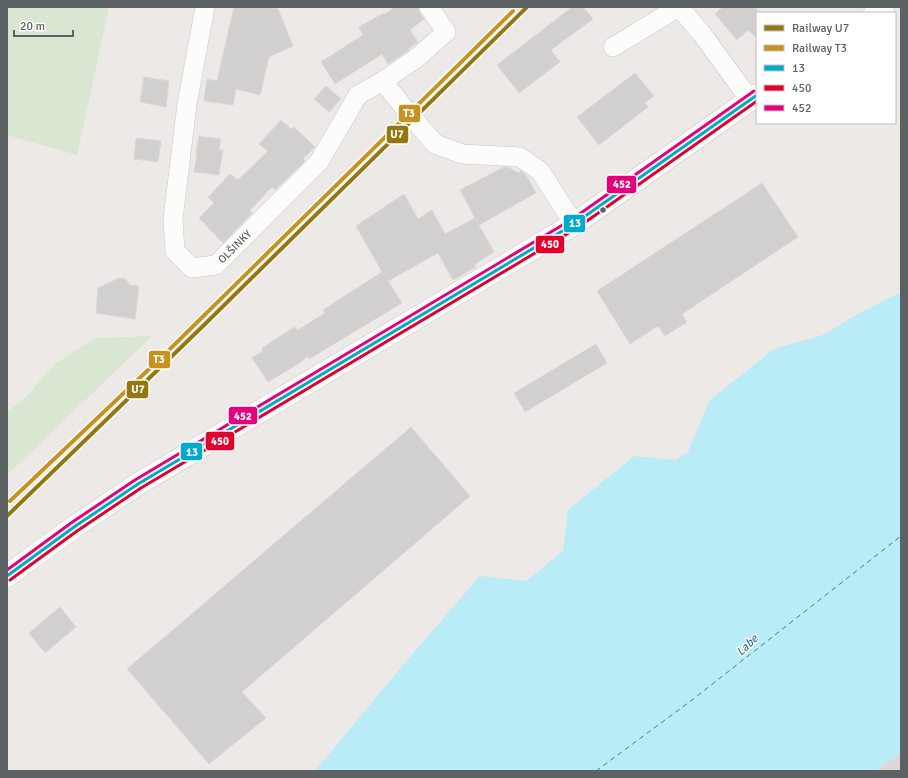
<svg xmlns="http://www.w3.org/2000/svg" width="908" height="778" font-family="Signika,sans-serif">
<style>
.industrial{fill:#dcd8d6}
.green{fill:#d9e7d2}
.water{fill:#baecf7}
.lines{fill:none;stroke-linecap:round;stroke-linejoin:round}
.ferry{stroke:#3a7e95;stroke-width:1;stroke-dasharray:5 4;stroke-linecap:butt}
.building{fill:#d2d0cf;stroke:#dbd8d6}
.minor-casing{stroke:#c8c7c6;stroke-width:20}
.secondary-casing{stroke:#c8c7c6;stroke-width:23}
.minor{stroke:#fcfcfb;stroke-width:19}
.secondary{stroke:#fcfcfb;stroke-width:22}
.bus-1-casing{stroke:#fff;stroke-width:6}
.bus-2-casing{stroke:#fff;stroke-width:6}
.bus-3-casing{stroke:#fff;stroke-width:6}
.bus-1{stroke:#00a9ce;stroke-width:3}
.bus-2{stroke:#e4002b;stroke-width:3}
.bus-3{stroke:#e5007d;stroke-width:3}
.rail-1-casing{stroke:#fff;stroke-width:7}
.rail-2-casing{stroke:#fff;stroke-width:7}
.rail-1{stroke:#947710;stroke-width:4}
.rail-2{stroke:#c8921e;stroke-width:4}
.bus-dot{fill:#5c6264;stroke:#fff;stroke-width:1.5}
.labels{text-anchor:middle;stroke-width:3;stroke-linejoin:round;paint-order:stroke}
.street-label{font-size:11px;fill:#5c6264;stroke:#fff}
.water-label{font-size:12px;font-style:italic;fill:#3a7e95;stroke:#fff}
.line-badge{stroke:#fff;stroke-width:1.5}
.badge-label{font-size:11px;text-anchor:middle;font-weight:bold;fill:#fff}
</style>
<rect width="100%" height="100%" fill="#ece9e6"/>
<polygon class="industrial" points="901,753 901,771 874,771"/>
<g class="green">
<polygon points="7,7 109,7 77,155 7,135"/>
<polygon points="152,336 7,475 7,412 26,397 55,364 95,338"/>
</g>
<polygon class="water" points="901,292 901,753 874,771 315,771 408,659 480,576 526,581 563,551 568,510 634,456 676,460 688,452 710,400 774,349 823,335 856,315"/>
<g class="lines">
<polyline class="ferry" points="596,771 692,700 901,536"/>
</g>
<g class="building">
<polygon points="234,7 266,7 278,9 293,46 269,57 260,95 236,89 233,105 204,101 207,79 217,81"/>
<polygon points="395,7 418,7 420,13 424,19 410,30 418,42 408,49 409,50 388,64 382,54 335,84 321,62 363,35 359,27 384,13 385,14"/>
<polygon points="572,7 583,7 593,19 551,50 560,62 519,93 497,65"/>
<polygon points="723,7 757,7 757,38 748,30 737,40 715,14"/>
<polygon points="635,73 654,96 645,103 648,107 599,145 577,117"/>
<polygon points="144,77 169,81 166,107 140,102"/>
<polygon points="326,86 341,99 329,112 314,99"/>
<polygon points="281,120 291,129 294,127 315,147 303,159 305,161 275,190 272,187 250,210 252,213 223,243 199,218 214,203 208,197 230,174 238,180 268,151 259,144"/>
<polygon points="199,136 221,139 219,150 223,150 219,175 194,172 197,154 196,154"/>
<polygon points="136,138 161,141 158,162 134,159"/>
<polygon points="504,167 508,167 518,173 521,171 526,175 536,193 479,225 460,190"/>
<polygon points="762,183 798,237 682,314 687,322 665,336 658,326 630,344 597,291"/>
<polygon points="404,194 418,219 432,210 445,234 475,218 494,252 475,264 476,267 453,280 438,253 388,281 402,303 309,359 308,356 298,364 268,382 252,358 263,351 262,348 295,327 298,330 325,313 323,310 382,272 356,226"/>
<polygon points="119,278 125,279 130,285 139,286 135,319 96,313 98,288"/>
<polygon points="596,344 607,363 525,412 514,393"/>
<polygon points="411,427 470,496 242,692 266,718 209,764 127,669"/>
<polygon points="60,607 76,627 45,653 29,633"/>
</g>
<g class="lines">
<defs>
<g id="minor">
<path id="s1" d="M 205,7 L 187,104 L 173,219 L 175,251 L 192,268 L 216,265 L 319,162 L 358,95 L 383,81 L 418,57 L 446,32 L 429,7"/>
<polyline points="613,47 679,7 702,34 750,100"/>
<polyline points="383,81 405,109 435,144 462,154 520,157 540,171 574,224"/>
</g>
<g id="secondary">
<polyline points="875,13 883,7"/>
<polyline points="7,576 74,527 138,484 574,224 757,95"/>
</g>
</defs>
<use href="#minor" class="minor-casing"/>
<use href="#secondary" class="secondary-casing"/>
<use href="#minor" class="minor"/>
<use href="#secondary" class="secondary"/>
<defs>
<polyline id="bus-1" points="7,576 74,527 138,484 574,224 757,95"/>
<polyline id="bus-2" points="10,580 77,531 141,488 577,228 757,101"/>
<polyline id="bus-3" points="7,570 71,523 135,480 571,220 754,91"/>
</defs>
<use href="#bus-1" class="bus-1-casing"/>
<use href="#bus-2" class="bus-2-casing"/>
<use href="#bus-3" class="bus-3-casing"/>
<use href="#bus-1" class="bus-1"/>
<use href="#bus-2" class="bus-2"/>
<use href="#bus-3" class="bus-3"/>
<defs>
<polyline id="rail-1" points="7,516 203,326 527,7"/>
<polyline id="rail-2" points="10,501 167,352 513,11"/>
</defs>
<use href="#rail-1" class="rail-1-casing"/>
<use href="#rail-2" class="rail-2-casing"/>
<use href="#rail-1" class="rail-1"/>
<use href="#rail-2" class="rail-2"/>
</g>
<circle class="bus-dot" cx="603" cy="210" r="3.5"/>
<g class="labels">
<g class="street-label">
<text dy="4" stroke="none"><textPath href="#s1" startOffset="321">OLŠINKY</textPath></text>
</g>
<g class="water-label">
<text transform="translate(747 645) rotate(-44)" y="4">Labe</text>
</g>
</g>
<g class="line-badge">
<rect x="398" y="104" width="23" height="19" rx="4" fill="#c8921e"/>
<rect x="386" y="125" width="23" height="19" rx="4" fill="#947710"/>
<rect x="606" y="175" width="31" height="19" rx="4" fill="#e5007d"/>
<rect x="563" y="214" width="23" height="19" rx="4" fill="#00a9ce"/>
<rect x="535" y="235" width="30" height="19" rx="4" fill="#e4002b"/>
<rect x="148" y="350" width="23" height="19" rx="4" fill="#c8921e"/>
<rect x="126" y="380" width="23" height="19" rx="4" fill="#947710"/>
<rect x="228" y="406" width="30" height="19" rx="4" fill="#e5007d"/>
<rect x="205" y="431" width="30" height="20" rx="4" fill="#e4002b"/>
<rect x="180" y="442" width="23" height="19" rx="4" fill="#00a9ce"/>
</g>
<g class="badge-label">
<text x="409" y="117">T3</text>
<text x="397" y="138">U7</text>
<text x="622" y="188">452</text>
<text x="575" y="227">13</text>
<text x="550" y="248">450</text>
<text x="159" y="363">T3</text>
<text x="138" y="393">U7</text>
<text x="243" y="420">452</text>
<text x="220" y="445">450</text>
<text x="192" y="456">13</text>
</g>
<rect width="908" height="778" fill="none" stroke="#5c6264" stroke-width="16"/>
<rect x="756" y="12" width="140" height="112" fill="#ffffff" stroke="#bec0c1"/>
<rect x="764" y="25" width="20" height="6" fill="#947710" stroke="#bec0c1"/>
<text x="792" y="32" font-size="12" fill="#5c6264">Railway U7</text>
<rect x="764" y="45" width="20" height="6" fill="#c8921e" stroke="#bec0c1"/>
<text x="792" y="52" font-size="12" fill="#5c6264">Railway T3</text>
<rect x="764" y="65" width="20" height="6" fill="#00a9ce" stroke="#bec0c1"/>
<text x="792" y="72" font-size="12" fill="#5c6264">13</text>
<rect x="764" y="85" width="20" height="6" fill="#e4002b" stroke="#bec0c1"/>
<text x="792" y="92" font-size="12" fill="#5c6264">450</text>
<rect x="764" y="105" width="20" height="6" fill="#e5007d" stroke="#bec0c1"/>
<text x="792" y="112" font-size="12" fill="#5c6264">452</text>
<path d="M14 30v6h59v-6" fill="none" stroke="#5c6264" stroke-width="2"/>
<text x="20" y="30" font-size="12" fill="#5c6264" stroke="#ffffff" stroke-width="3" paint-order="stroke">20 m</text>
</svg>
